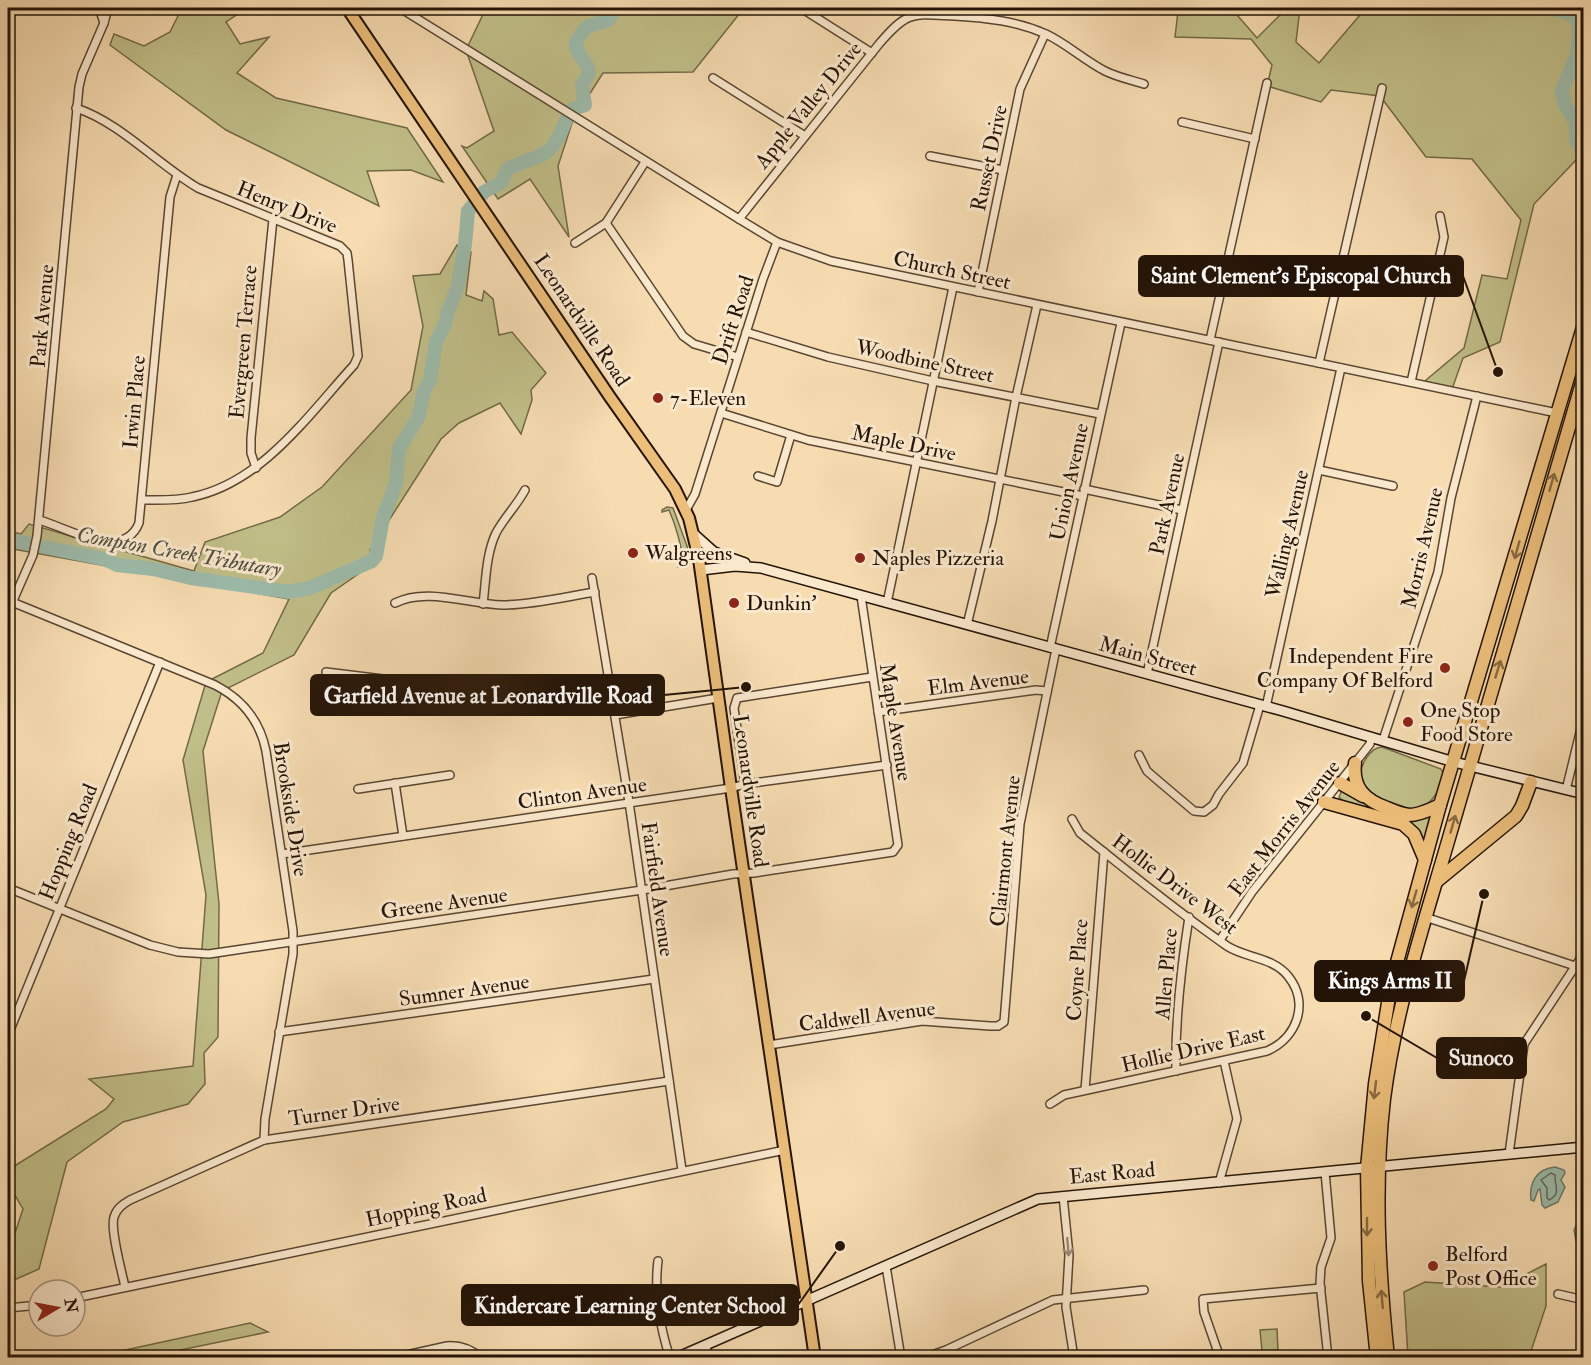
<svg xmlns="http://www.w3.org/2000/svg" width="1591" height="1365" font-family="'IM FELL Double Pica',serif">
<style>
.green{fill:#c1bf89;stroke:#726a48;stroke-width:1.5}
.water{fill:#9dbcac;stroke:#6d796a;stroke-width:1.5}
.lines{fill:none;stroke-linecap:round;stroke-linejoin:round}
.shore{stroke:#60685a;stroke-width:1.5}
.river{stroke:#9dbcac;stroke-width:14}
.street-casing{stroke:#594632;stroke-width:10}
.secondary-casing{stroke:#241407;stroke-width:12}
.primary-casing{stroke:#241407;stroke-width:14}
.highway-casing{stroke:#241407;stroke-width:15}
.street{stroke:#fae8cd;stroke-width:7}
.secondary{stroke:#fae8cd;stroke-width:9}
.primary{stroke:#ecbe79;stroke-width:10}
.highway{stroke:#ecbe79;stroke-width:12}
.oneway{stroke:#886940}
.oneway2{stroke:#9a8974}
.poi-dot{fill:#8f2418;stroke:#fae8cd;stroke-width:2}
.labels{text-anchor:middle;stroke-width:6;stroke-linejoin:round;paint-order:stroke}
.street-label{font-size:21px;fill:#241407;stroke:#fae8cd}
.poi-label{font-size:21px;fill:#241407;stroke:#fae8cd;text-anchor:start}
.water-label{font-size:22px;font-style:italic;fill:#4e4f41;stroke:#fae8cd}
.leader{fill:none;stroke:#241407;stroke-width:2}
.callout-dot{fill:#241407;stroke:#fae8cd;stroke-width:2}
.callout{fill:#241407;stroke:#241407;stroke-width:2}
.callout-label{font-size:22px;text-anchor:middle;font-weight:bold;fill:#fff}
</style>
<rect width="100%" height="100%" fill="#f7dcb2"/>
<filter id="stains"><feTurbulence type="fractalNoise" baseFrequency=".00333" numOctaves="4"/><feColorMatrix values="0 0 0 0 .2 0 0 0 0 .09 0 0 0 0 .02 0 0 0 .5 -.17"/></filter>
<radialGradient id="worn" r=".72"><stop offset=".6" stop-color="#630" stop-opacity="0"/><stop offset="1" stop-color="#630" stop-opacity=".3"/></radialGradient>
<g class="green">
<polygon points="182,8 247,8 226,22 240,44 269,37 237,73 276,98 407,128 443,182 411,170 367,171 379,206 226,130 110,45 114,34 144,46 170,32"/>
<polygon points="486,8 744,8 693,72 603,73 573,120 558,166 569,237 530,179 498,199 462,146 467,148 494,131 466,50"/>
<polygon points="1124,8 1231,8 1257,38 1287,8 1300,8 1296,42 1319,63 1366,8 1583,8 1583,161 1578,158 1534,204 1500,342 1463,358 1451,392 1419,386 1464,348 1482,275 1507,279 1521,220 1472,159 1426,157 1380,96 1331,90 1321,102 1267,86 1272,65 1251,39 1175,37 1178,11 1137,14"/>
<polygon points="457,245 471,252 466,295 482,301 484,291 493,299 499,335 512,332 546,373 531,390 532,400 521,434 500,403 459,423 441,439 370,550 377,561 331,593 294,655 222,691 203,751 219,904 218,1037 204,1053 205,1084 188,1104 123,1122 67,1162 39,1269 14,1280 8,1300 8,1254 23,1209 8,1183 8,1170 106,1109 114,1099 89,1079 193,1066 206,895 183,760 206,682 263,653 289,599 8,548 8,531 21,534 29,524 194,571 205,542 280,517 322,487 411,390 423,326 413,276 440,274"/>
<path d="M 667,507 L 673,508 L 687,546 L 689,559 L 686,568 L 678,567 L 678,565 L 684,564 C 681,545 677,528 669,510 L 662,512 L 662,510 Z"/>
<path d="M 1382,747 L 1441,769 L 1443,773 C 1441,792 1427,814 1404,810 C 1400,810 1395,806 1391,805 C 1371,796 1350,781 1367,757 C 1372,751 1374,748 1382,747 Z"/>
<polygon points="1342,790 1388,814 1344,802 1339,797"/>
<polygon points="1431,815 1431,817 1424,844 1404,818"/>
<polygon points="1546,1264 1546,1306 1529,1357 1408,1357 1404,1292 1425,1282 1501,1287"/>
<polygon points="250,1323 268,1332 146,1357 93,1357"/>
<polygon points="1277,1329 1278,1350 1262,1351 1260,1330"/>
</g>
<g class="water">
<path d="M 1555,1167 L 1564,1170 L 1565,1173 L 1561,1180 L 1565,1187 L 1558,1202 L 1545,1208 L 1542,1205 L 1540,1189 L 1538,1190 L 1534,1201 L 1531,1200 C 1529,1183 1536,1169 1555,1167 Z"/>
<polygon points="1583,1210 1583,1244 1576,1241 1574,1230"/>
</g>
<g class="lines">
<path class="shore" d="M 1551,1173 L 1555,1175 C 1554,1185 1562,1194 1549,1200 L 1547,1198 L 1547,1188 L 1541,1180 Z"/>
<g class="river">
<polyline points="1546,8 1569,13 1577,20 1579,31 1577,54 1562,91 1565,105 1576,123 1576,140 1584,153"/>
<path d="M 573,109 L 585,105 L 582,85 L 589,73 C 588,60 574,54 576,41 C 580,36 583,29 589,26 C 600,21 613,25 612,8"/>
<polyline points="8,539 29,544"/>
<path d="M 44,547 L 104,559 L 117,565 L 153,569 L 191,578 L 289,592 L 310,588 L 372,561 L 376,556 L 383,518 L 396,483 L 399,449 L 419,416 L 424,391 L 430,380 L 436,342 L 445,324 L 448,311 L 458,286 L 465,244 L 468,211 L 484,192 L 502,182 L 507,169 C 543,152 550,162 566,120"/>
</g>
<defs>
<g id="street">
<polyline points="99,8 104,23 108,8"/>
<polyline points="400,8 739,219 777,242 831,261 1557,413"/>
<polyline points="801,8 872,53"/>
<polyline points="713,78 805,136"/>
<path d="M 76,108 C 121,123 157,164 198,188 L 340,246 L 347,253 L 348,260 L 358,356 L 354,365 C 309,414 262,483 192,497 C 176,501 159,500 142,500"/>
<polyline points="1182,122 1255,139"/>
<polyline points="930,156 1003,170"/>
<path d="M 739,219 L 879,44 C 908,10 912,14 955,16 C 987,18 1017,21 1046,34 C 1067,44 1084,60 1105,71 C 1117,77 1131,80 1144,84"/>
<polyline points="606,223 683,336 694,344 738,357"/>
<polyline points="575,243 606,223 645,162"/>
<polyline points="978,292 1020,89 1045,34"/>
<polyline points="746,332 828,357 933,381 1100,414"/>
<polyline points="1210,340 1267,83"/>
<polyline points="1319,363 1382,88"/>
<polyline points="1411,382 1444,237 1440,216"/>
<polyline points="721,413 808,440 1083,496"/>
<polyline points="256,468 251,453 251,438 273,219"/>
<polyline points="1319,470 1393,486"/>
<polyline points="758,476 777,482 791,435"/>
<polyline points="1084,489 1182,510"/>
<polyline points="686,510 695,494 763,279 777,242"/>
<path d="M 39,520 C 66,527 123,563 139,523 L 170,197 L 177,175"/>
<polyline points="592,578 629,802 682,1170"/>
<path d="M 12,602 L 215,685 C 242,699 260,721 266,751 L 293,931 L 293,954 L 265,1119 L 264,1140"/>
<path d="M 395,603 C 427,587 467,604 502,605 C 532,605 564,597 595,592"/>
<polyline points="887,603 953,287"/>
<path d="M 483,604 C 486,580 486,554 496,533 C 504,518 517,505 525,490"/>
<polyline points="8,612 33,555 37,536 79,87 82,74 104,23"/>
<polyline points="967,625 992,521 1016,397 1037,305"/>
<polyline points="1050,648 1121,323"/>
<polyline points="326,672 613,707"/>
<polyline points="1147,674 1219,342"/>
<polyline points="1266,707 1341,368"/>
<polyline points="878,712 1036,690 1047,691"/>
<polyline points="615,715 718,698"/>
<polyline points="1383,740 1438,572 1451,498 1477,396"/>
<polyline points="1139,755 1147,771 1155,778 1194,811 1204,812 1213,805 1219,794 1243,763 1260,705"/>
<polyline points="395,783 403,836"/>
<polyline points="745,784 734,708 737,698 872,677"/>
<polyline points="358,789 450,775"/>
<polyline points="1566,790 1584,716"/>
<polyline points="282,854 731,788 745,784 887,765"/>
<polyline points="8,888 150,945 178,952 209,954 642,890 733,874 754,873 893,852 898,845 861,596"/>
<polyline points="1425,917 1575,966"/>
<polyline points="1220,940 1252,892 1355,763 1370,744 1371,737"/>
<polyline points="279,1032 654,979"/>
<polyline points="8,1035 160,662"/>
<polyline points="769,1045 922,1021 990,1026 998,1026 1004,1022 1020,824 1056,649"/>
<path d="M 1176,1071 C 1175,1020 1181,968 1189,917"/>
<polyline points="1085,1090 1104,852"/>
<path d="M 1050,1104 L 1064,1095 L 1267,1051 C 1297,1038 1310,1003 1288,976 C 1273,957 1245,958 1227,946 C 1176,911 1128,871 1080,833 L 1072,819"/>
<polyline points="1509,1154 1524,1044 1584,953"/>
<polyline points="1325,1172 1331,1238 1321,1267 1320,1283 1328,1358"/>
<polyline points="1219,1183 1237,1119 1224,1061"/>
<polyline points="1063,1196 1069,1255 1066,1307 1074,1358"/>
<path d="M 658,1261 C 654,1292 660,1328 670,1358"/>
<polyline points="886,1266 901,1358"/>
<path d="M 125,1287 C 122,1272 110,1230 114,1217 C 117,1208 123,1204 130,1200 L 264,1140 L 669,1081"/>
<polyline points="1558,1294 1584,1300"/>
<polyline points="75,1298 785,1150"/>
<polyline points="8,1308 39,1305"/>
<polyline points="706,1345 708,1358"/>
<path d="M 393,1358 L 447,1346 C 461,1345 471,1349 481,1358"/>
<polyline points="923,1358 946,1350 1053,1300 1144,1290"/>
<polyline points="1220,1358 1204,1312 1203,1299 1321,1288"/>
</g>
<g id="secondary">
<polyline points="695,535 714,552 745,563"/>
<polyline points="701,570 735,566 761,568 1283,711 1454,762 1584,794"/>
<polyline points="676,1358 1038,1199 1584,1147"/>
</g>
<polyline id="primary" points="347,8 610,397 675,489 689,518 699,559 731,788 815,1358"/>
<g id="highway">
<path d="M 1355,763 C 1352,788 1365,800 1387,808 C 1394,811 1402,814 1409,815 C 1420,815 1431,809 1440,805"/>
<polyline points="1340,783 1363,796"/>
<polyline points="1324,802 1403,824 1414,834 1425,860"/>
<polyline points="1437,881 1516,816 1522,806 1531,782"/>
<polyline points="1377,1358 1369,1281 1367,1168 1375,1084 1391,984 1440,805 1584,324"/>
<path d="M 1388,1358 C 1379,1271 1374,1186 1384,1099 C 1396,1005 1427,915 1453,824 C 1496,675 1541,526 1584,376"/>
</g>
</defs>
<use href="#street" class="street-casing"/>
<use href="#secondary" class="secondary-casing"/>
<use href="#primary" class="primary-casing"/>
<use href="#highway" class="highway-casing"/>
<use href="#street" class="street"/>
<use href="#secondary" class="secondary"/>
<use href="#primary" class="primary"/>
<use href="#highway" class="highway"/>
</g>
<defs><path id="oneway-shaft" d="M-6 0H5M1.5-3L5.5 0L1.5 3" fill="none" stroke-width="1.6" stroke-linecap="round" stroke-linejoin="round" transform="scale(1.5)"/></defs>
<g class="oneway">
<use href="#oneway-shaft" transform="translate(1552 482) rotate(-74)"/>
<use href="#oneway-shaft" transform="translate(1517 550) rotate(106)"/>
<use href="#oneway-shaft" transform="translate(1498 669) rotate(-73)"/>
<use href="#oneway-shaft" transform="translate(1453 824) rotate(-74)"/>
<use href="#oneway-shaft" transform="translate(1414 899) rotate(106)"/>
<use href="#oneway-shaft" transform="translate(1375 1090) rotate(97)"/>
<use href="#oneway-shaft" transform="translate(1367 1227) rotate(90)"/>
<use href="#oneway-shaft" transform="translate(1382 1299) rotate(-95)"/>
</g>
<use class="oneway2" href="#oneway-shaft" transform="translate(1068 1247) rotate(85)"/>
<g class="poi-dot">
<circle cx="658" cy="398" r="6"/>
<circle cx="633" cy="553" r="6"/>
<circle cx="860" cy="558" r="6"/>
<circle cx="734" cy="603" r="6"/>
<circle cx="1445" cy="668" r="6"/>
<circle cx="1408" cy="722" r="6"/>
<circle cx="1433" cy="1266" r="6"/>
</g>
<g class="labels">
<g class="street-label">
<text transform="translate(808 105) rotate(-51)" y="7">Apple Valley Drive</text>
<text transform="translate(989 158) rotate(-78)" y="7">Russet Drive</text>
<text transform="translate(287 207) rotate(22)" y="7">Henry Drive</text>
<text transform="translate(952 270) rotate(12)" y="7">Church Street</text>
<text transform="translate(42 316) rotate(-85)" y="7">Park Avenue</text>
<text transform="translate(582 320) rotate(56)" y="7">Leonardville Road</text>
<text transform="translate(733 320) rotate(-72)" y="7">Drift Road</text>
<text transform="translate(243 342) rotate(-85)" y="7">Evergreen Terrace</text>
<text transform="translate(925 361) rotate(12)" y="7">Woodbine Street</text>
<text transform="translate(134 402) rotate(-85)" y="7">Irwin Place</text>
<text transform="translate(904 443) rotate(12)" y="7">Maple Drive</text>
<text transform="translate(1069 482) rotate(-78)" y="7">Union Avenue</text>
<text transform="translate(1167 504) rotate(-78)" y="7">Park Avenue</text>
<text transform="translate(1287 534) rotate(-77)" y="7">Walling Avenue</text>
<text transform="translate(1422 548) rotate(-77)" y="7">Morris Avenue</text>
<text transform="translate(1148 656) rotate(15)" y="7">Main Street</text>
<text transform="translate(978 682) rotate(-7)" y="7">Elm Avenue</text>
<text transform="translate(896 722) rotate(81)" y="7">Maple Avenue</text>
<text transform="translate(751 791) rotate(82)" y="7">Leonardville Road</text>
<text transform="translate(582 793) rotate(-8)" y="7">Clinton Avenue</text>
<text transform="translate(291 809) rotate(81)" y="7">Brookside Drive</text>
<text transform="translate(1284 828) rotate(-52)" y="7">East Morris Avenue</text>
<text transform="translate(68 842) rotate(-68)" y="7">Hopping Road</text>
<text transform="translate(1005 851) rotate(-84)" y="7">Clairmont Avenue</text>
<text transform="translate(1175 884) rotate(37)" y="7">Hollie Drive West</text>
<text transform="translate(658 889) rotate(82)" y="7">Fairfield Avenue</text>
<text transform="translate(444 903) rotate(-8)" y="7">Greene Avenue</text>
<text transform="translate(1077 970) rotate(-86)" y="7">Coyne Place</text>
<text transform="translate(1166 974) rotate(-85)" y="7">Allen Place</text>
<text transform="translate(464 990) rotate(-8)" y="7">Sumner Avenue</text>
<text transform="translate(867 1016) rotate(-7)" y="7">Caldwell Avenue</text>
<text transform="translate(1193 1049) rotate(-13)" y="7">Hollie Drive East</text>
<text transform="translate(344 1111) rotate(-8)" y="7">Turner Drive</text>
<text transform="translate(1112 1173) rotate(-5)" y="7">East Road</text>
<text transform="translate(426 1207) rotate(-12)" y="7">Hopping Road</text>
</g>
<g class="poi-label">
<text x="670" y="405">7-Eleven</text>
<text x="645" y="560">Walgreens</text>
<text x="872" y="565">Naples Pizzeria</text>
<text x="746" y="610">Dunkin'</text>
<text x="1433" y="663" text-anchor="end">Independent Fire<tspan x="1433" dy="24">Company Of Belford</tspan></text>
<text x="1420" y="717">One Stop<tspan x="1420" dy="24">Food Store</tspan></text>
<text x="1445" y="1261">Belford<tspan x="1445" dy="24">Post Office</tspan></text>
</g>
<g class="water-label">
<text transform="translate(179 551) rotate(10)" y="8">Compton Creek Tributary</text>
</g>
</g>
<path class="leader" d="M1498 372L1463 276M746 687L664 695M1484 894L1464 981M1366 1016L1437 1058M840 1246L798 1305"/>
<g class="callout-dot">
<circle cx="1498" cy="372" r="6"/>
<circle cx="746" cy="687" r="6"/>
<circle cx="1484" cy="894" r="6"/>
<circle cx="1366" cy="1016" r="6"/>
<circle cx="840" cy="1246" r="6"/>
</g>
<g class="callout">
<rect x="1139" y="256" width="324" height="40" rx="6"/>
<rect x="311" y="675" width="353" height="40" rx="6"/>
<rect x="1315" y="961" width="149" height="40" rx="6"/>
<rect x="1437" y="1038" width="89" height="40" rx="6"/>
<rect x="462" y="1285" width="336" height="40" rx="6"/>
</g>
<g class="callout-label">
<text x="1301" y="283">Saint Clement's Episcopal Church</text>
<text x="488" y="703">Garfield Avenue at Leonardville Road</text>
<text x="1390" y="988">Kings Arms II</text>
<text x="1481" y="1065">Sunoco</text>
<text x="630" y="1313">Kindercare Learning Center School</text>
</g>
<rect width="1591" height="1365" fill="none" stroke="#f7dcb2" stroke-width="30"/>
<rect x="9" y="9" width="1573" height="1347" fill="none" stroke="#241407" stroke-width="3"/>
<rect x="15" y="15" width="1561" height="1335" fill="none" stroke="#241407" stroke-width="1.5"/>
<g transform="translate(57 1308) rotate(80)"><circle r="28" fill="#fae8cd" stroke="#a4937e" stroke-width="1.5"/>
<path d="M0-4.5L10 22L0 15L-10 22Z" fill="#8f2418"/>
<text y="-9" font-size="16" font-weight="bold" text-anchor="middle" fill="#241407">N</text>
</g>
<rect width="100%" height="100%" filter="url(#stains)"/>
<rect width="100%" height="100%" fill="url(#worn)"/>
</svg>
